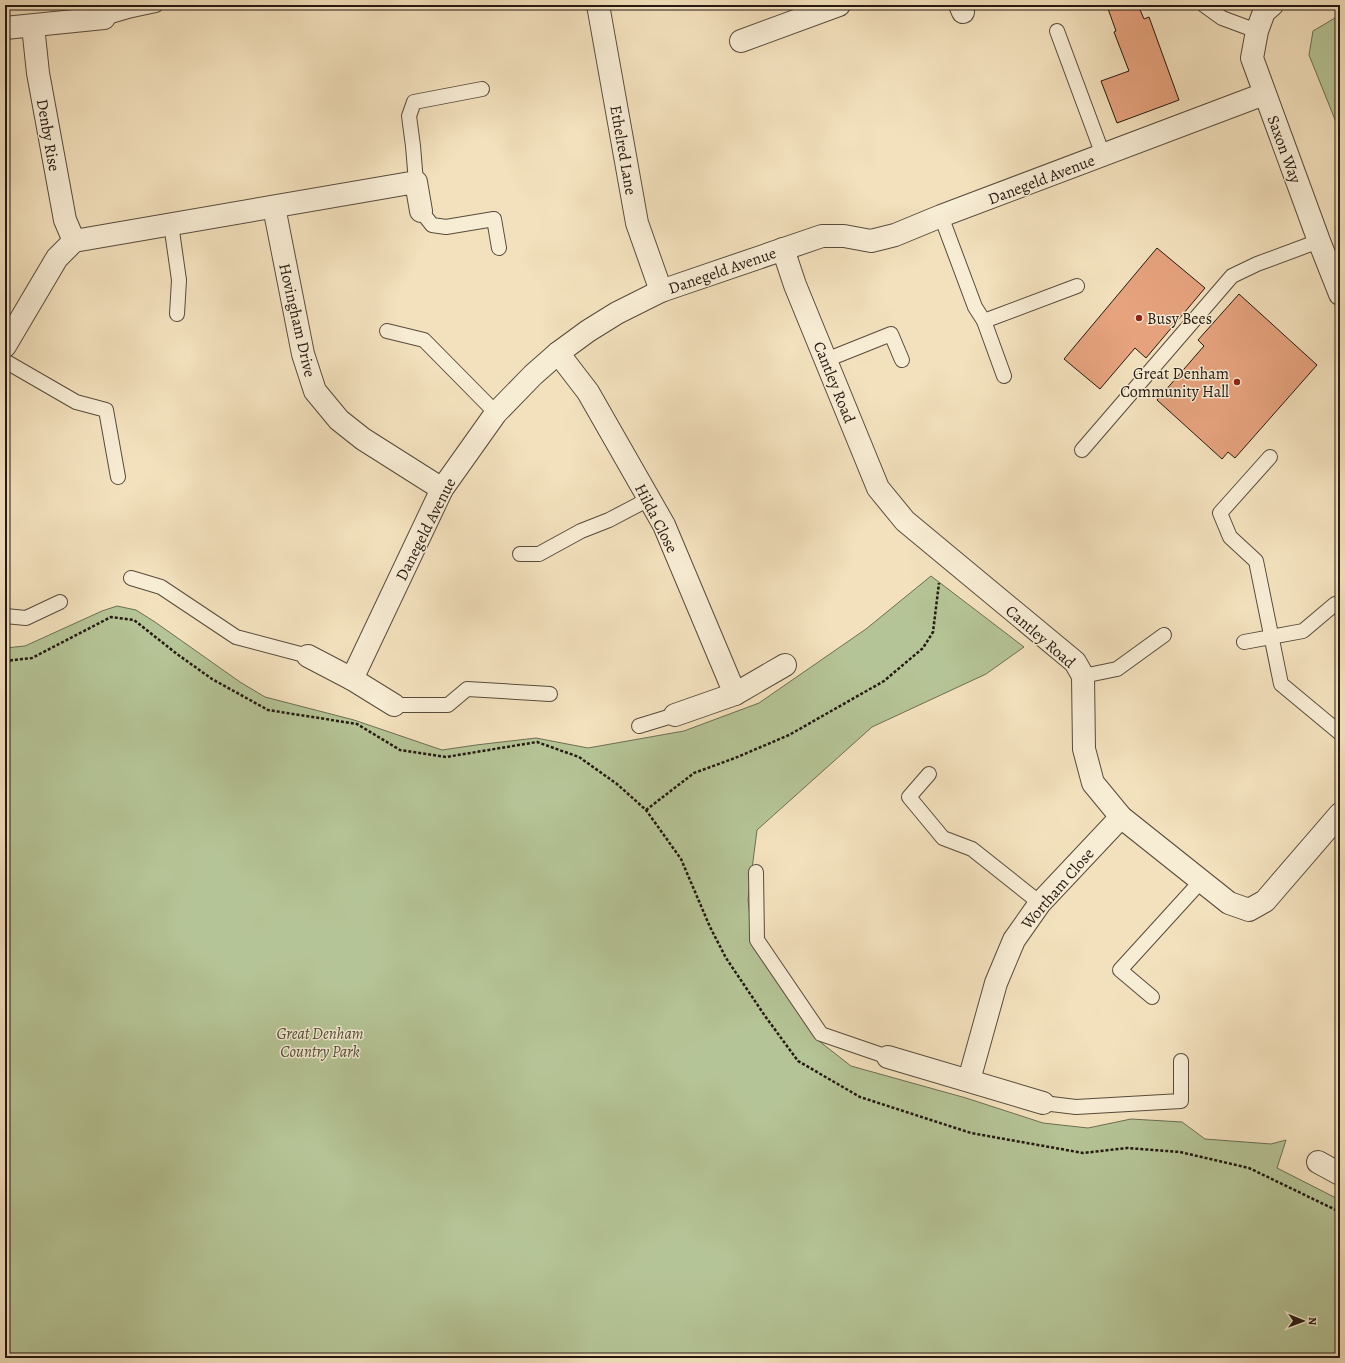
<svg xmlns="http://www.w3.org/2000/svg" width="1345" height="1363" font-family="Alegreya,serif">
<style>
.green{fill:#b5c496;stroke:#6c6e54}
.building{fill:#e6a37e;stroke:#241911}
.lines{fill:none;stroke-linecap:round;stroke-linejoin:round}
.lane-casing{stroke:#584b3c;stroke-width:16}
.street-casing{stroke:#584b3c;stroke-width:24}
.path{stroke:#241911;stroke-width:2.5;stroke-dasharray:3 2;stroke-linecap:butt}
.lane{stroke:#f7ecd4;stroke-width:14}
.street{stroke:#f7ecd4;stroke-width:22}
.poi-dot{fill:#8f2418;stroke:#f7ecd4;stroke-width:1.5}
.labels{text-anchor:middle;stroke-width:3;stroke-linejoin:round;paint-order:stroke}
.street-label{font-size:16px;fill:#241911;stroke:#f7ecd4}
.poi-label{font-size:16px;fill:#241911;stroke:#f7ecd4;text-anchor:start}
.park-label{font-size:16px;font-style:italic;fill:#504c39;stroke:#f7ecd4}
</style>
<rect width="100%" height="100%" fill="#f3e1bd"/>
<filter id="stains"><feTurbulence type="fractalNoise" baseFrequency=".005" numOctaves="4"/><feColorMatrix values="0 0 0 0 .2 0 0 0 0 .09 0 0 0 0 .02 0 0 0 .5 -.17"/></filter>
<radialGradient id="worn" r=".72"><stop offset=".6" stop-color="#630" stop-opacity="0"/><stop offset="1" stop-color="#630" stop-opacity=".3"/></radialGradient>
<g class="green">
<polygon points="1340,15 1340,132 1309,55 1313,31"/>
<polygon points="931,576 1024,647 986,674 872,727 757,830 748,900 753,941 819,1041 851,1066 966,1098 1043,1123 1088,1128 1131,1119 1182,1122 1205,1139 1271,1144 1286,1140 1277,1168 1340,1200 1340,1358 5,1358 5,648 25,646 102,611 117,606 136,610 155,622 240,682 265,697 354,720 442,750 476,745 536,738 588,748 684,731 759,703 866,629"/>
</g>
<g class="building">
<polygon points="1108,5 1138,5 1144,19 1149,17 1179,100 1117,123 1101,81 1129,71 1114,32 1116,31 1107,6"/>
<polygon points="1157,248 1205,288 1146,358 1135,348 1100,389 1064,359"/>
<polygon points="1239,294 1317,365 1235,458 1228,452 1222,459 1157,400 1204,346 1198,340"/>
</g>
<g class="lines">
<defs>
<g id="lane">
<polyline points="1204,5 1222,18 1257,31"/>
<polyline points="104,18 128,11 156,5"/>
<polyline points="1057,31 1103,155"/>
<polyline points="416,182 413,146 409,116 414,102 482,89"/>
<polyline points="421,211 432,225 446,227 494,219 499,248"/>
<polyline points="941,216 975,307 984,321 1004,376"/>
<polyline points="171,224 179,280 177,314"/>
<polyline points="984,321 1077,286"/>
<polyline points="387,331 424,340 496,413"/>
<polyline points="826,360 891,334 902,360"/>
<polyline points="5,361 76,402 106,410 118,477"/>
<polyline points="1082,450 1232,276 1257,264 1319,241"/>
<polyline points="1270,457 1220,513 1230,537 1256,561 1281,684 1340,733"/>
<polyline points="520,554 539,554 581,531 609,520 649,499"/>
<polyline points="131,578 161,587 236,637 308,656"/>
<polyline points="5,616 26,618 60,602"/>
<polyline points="1244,642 1303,631 1335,604"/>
<polyline points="1083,676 1117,669 1164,635"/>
<polyline points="394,705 448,705 467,689 550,694"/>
<polyline points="639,726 675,715"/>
<polyline points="929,774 909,797 943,838 972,849 1040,903"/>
<polyline points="756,872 757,940 821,1034 888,1057"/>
<polyline points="1152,997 1120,970 1202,880"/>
<polyline points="1043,1103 1076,1107 1181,1101 1181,1061"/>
</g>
<g id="street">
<polyline points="598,5 637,223 661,291"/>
<polyline points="960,5 963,12"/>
<polyline points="1272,5 1264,12 1257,31 1252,58 1319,241 1340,294"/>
<polyline points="33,26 38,73 65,220 74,241"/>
<polyline points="5,28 104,18"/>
<polyline points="741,41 839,5"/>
<polyline points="274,207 303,354 315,391 339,420 363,439 442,489"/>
<polyline points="783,249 795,285 878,488 905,521 1075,662 1083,676 1084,749 1093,783 1121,817 1229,903 1249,910 1265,901 1340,814"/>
<polyline points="5,346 57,258 74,241 416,182 421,211"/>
<polyline points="558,353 588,392 664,525 735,694"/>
<polyline points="308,656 352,679 394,705"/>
<polyline points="352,679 442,489 496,413 533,375 558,353 588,331 617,313 661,291 822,236 844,236 871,241 895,235 941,216 1264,94"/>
<polyline points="675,715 735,694 785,665"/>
<polyline points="888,1057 1043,1103"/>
<polyline points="969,1080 996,983 1014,940 1040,903 1121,817"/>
<polyline points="1318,1162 1340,1174"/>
</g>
</defs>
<use href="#lane" class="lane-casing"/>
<use href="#street" class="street-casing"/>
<g class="path">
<polyline points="5,661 32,658 111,617 134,620 177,654 212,679 268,710 357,724 400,750 446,757 537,742 579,757 617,784 646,810 681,859 710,927 726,958 765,1016 798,1061 860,1097 971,1133 1083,1153 1127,1148 1180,1152 1249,1168 1340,1212"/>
<polyline points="646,810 694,773 735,758 789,735 884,681 923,648 933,632 939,583"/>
</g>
<use href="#lane" class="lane"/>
<use href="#street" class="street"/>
</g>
<g class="poi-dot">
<circle cx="1139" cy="318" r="4"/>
<circle cx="1237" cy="382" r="4"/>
</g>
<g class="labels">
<g class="street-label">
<text transform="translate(49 135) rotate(80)" y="6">Denby Rise</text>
<text transform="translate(1285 149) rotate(70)" y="6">Saxon Way</text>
<text transform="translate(624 150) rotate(80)" y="6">Ethelred Lane</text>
<text transform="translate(1041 179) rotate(-21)" y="6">Danegeld Avenue</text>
<text transform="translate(722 270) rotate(-19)" y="6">Danegeld Avenue</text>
<text transform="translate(298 320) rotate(77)" y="6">Hovingham Drive</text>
<text transform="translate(835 382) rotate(68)" y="6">Cantley Road</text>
<text transform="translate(657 518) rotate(63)" y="6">Hilda Close</text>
<text transform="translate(425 529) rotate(-63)" y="6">Danegeld Avenue</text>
<text transform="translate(1041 636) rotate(41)" y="6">Cantley Road</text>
<text transform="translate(1057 888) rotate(-49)" y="6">Wortham Close</text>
</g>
<g class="poi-label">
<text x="1147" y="324">Busy Bees</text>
<text x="1229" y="379" text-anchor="end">Great Denham<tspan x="1229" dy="18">Community Hall</tspan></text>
</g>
<g class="park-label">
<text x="320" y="1039">Great Denham<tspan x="320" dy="18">Country Park</tspan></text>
</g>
</g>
<rect width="1345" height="1363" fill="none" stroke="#f3e1bd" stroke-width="20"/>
<rect x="6" y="6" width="1333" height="1351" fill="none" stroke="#241911" stroke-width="2"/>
<rect x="10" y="10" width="1325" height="1343" fill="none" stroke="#241911"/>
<g transform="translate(1303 1321) rotate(91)" stroke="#f7ecd4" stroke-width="3" paint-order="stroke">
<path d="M0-3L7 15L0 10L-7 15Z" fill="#241911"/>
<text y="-6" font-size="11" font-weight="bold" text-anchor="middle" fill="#241911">N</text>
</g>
<rect width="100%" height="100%" filter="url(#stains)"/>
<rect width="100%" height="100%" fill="url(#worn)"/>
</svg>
